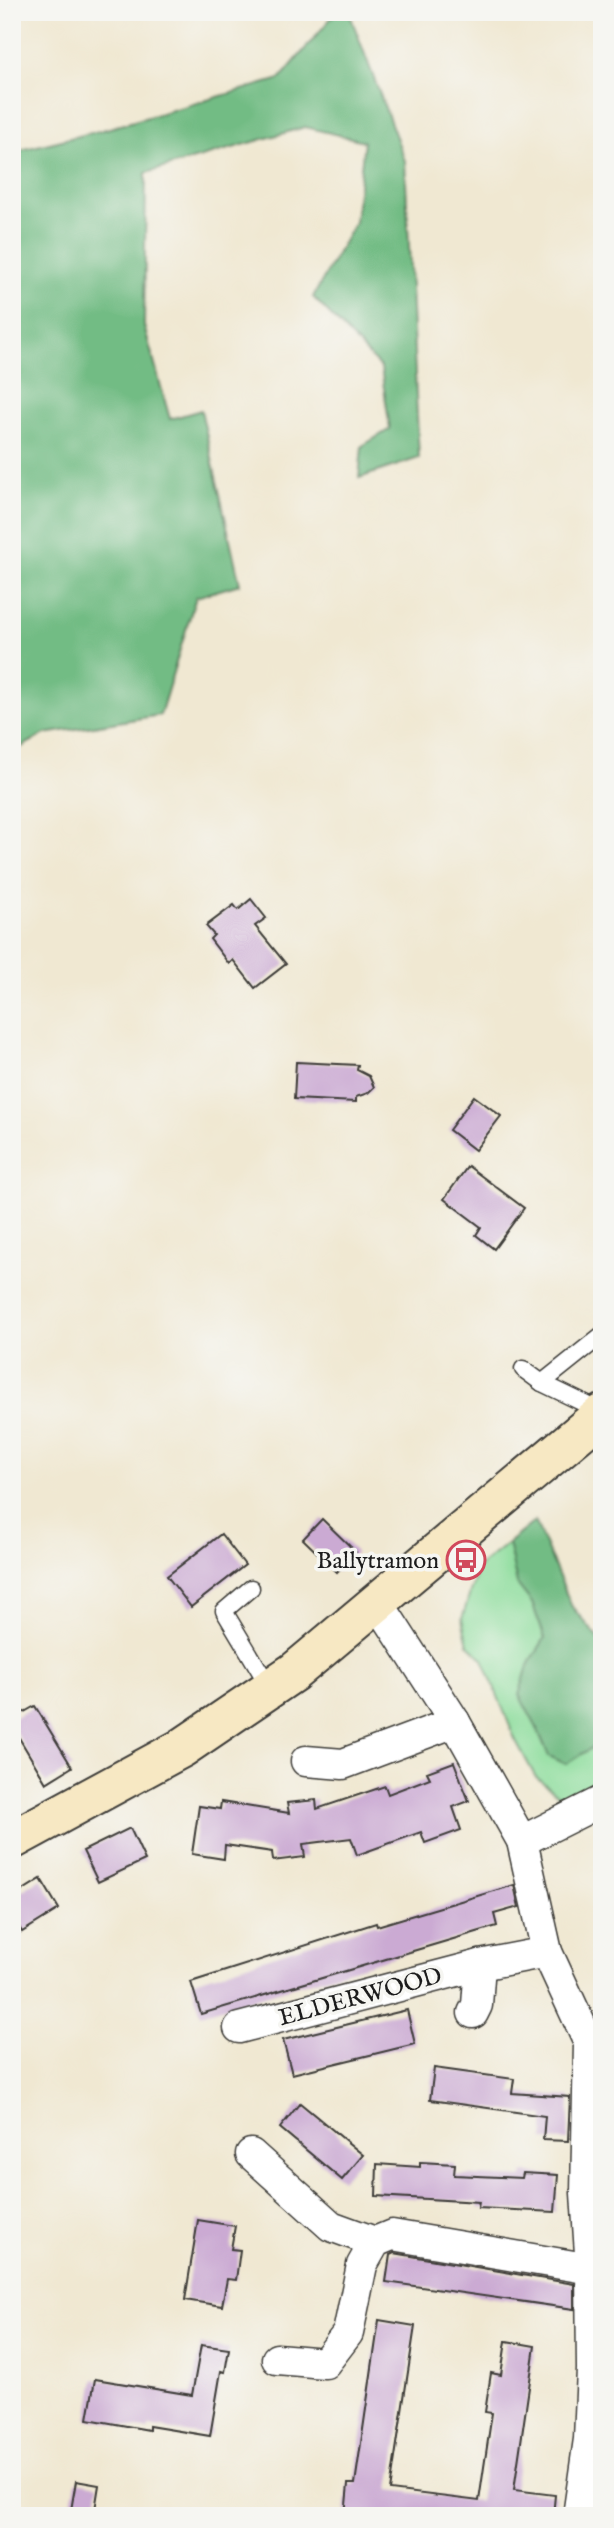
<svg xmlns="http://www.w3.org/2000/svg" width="614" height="2528" font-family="'IM FELL English',serif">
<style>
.green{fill:#8ddd9c;stroke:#547c5c;stroke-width:2}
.forest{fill:#72bc84;stroke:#476c50;stroke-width:2}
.building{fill:#cbaad3}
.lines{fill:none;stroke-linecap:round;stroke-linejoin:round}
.service-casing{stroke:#3c3b37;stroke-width:19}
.minor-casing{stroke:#3c3b37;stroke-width:33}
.secondary-casing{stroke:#3c3b37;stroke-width:42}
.service{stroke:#fff;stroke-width:16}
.minor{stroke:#fff;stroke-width:30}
.secondary{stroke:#f7e8c3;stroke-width:38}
.labels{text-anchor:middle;stroke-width:7;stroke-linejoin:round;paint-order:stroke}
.poi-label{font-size:24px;fill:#1c1c1c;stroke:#f6f6f2;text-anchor:end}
.street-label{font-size:24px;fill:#1c1c1c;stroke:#f6f6f2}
</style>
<rect width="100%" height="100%" fill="#f6f6f2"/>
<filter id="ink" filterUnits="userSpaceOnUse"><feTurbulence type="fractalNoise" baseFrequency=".0143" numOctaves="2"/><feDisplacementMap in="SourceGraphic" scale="14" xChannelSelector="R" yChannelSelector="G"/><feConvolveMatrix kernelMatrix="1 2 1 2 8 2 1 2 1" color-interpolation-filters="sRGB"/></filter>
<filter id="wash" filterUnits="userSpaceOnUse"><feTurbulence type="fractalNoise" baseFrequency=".00686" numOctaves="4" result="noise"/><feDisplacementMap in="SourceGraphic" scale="28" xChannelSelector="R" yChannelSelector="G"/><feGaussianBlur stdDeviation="1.57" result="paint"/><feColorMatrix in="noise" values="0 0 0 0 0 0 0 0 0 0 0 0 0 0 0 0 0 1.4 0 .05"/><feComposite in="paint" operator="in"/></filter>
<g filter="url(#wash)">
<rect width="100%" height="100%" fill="#f0e8d2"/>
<polygon class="green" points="508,1543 518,1584 532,1603 545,1638 528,1666 537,1728 549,1756 591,1748 602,1735 602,1787 567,1802 535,1776 515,1739 483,1659 468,1644 462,1619 478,1567"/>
<g class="forest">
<polygon points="336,12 349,12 405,161 419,458 359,478 362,446 390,429 381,368 313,297 355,222 364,141 305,127 146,173 144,326 170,419 201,410 240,584 196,597 160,715 45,734 12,752 12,152 99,131 280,79"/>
<polygon points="535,1521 572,1607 602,1642 602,1735 591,1748 566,1764 549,1756 537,1728 519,1695 528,1666 545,1638 532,1603 517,1584 508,1543"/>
</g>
<g id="blocks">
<g class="building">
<polygon points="251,899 266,918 255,926 286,964 255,988 233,960 229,964 210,939 214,935 206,926 234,905 238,910"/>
<polygon points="296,1062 358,1065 357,1070 369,1076 374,1087 368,1093 356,1097 356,1102 294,1099"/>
<polygon points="474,1096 501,1116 475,1150 449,1130"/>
<polygon points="468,1166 524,1208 494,1249 476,1235 481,1227 444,1199"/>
<polygon points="322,1519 356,1552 337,1572 303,1539"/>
<polygon points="221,1534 245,1565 191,1607 167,1576"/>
<polygon points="35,1706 72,1767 46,1783 12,1726 12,1719"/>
<polygon points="454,1762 469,1801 453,1807 461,1830 425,1843 421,1832 357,1855 351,1838 303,1844 305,1857 273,1861 272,1852 225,1845 224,1859 192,1854 199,1806 220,1809 221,1802 289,1813 287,1803 316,1800 317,1809 385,1786 388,1794 430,1778 427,1772"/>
<polygon points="130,1828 145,1860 98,1882 83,1851"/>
<polygon points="41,1879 59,1909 22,1932 12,1915 12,1897"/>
<polygon points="514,1885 519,1907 494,1914 497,1926 201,2014 191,1982 376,1923 377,1926"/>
<polygon points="407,2010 415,2044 292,2074 283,2040"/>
<polygon points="434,2068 514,2079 512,2093 570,2097 568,2141 543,2140 545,2116 430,2100"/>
<polygon points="300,2103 363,2155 342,2180 280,2128"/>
<polygon points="420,2162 455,2164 454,2175 522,2178 523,2173 558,2175 555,2212 478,2208 479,2202 376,2196 377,2164 420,2167"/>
<polygon points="198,2220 235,2226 231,2249 240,2250 236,2280 227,2279 222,2306 185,2300"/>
<polygon points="394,2253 574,2284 574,2309 386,2282 390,2255"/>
<polygon points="379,2320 415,2326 390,2490 479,2501 492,2413 485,2412 491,2373 501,2375 506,2341 535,2346 514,2490 555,2495 553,2516 345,2516 348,2484 355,2484"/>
<polygon points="201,2345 229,2349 225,2372 221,2371 210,2436 149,2426 149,2430 88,2419 95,2379 192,2395"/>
<polygon points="76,2481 99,2485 94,2516 70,2516"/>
</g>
</g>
</g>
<g filter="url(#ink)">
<use href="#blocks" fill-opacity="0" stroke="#3c3b37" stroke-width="2"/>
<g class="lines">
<defs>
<g id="service">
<polyline points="523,1369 542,1383 602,1412"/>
<polyline points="542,1383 602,1335"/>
<polyline points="251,1588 224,1611 270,1688"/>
</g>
<g id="minor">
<polyline points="377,1601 455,1722 522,1841 547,1952 589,2043 586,2193 591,2269 592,2369 589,2439 578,2516"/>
<polyline points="306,1761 343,1764 455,1722"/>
<polyline points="522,1841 602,1801"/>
<polyline points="473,2013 477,2005 480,1965"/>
<polyline points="239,2028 480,1965 547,1952"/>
<polyline points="251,2154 331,2226 375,2242"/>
<polyline points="277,2359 325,2363 348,2333 362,2265 375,2242 392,2235 591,2269"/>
</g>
<polyline id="secondary" points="12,1840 182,1748 294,1672 602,1414"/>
</defs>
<use href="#service" class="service-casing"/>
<use href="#minor" class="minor-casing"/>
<use href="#secondary" class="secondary-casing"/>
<use href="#service" class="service"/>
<use href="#minor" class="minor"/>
<use href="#secondary" class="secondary"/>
</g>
</g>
<defs>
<symbol id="bus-ring" viewBox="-11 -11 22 22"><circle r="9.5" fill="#f6f6f2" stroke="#d1495b" stroke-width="1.5"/><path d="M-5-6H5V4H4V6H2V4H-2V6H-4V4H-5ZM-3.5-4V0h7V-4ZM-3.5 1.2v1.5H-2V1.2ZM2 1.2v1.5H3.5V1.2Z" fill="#d1495b"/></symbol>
</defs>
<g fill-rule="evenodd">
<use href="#bus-ring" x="444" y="1538" width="44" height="44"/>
</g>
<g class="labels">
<g class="poi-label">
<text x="439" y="1568">Ballytramon</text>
</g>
<g class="street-label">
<text transform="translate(360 1996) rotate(-15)" y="8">ELDERWOOD</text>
</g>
</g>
<rect width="614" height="2528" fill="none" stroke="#f6f6f2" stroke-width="42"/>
</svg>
